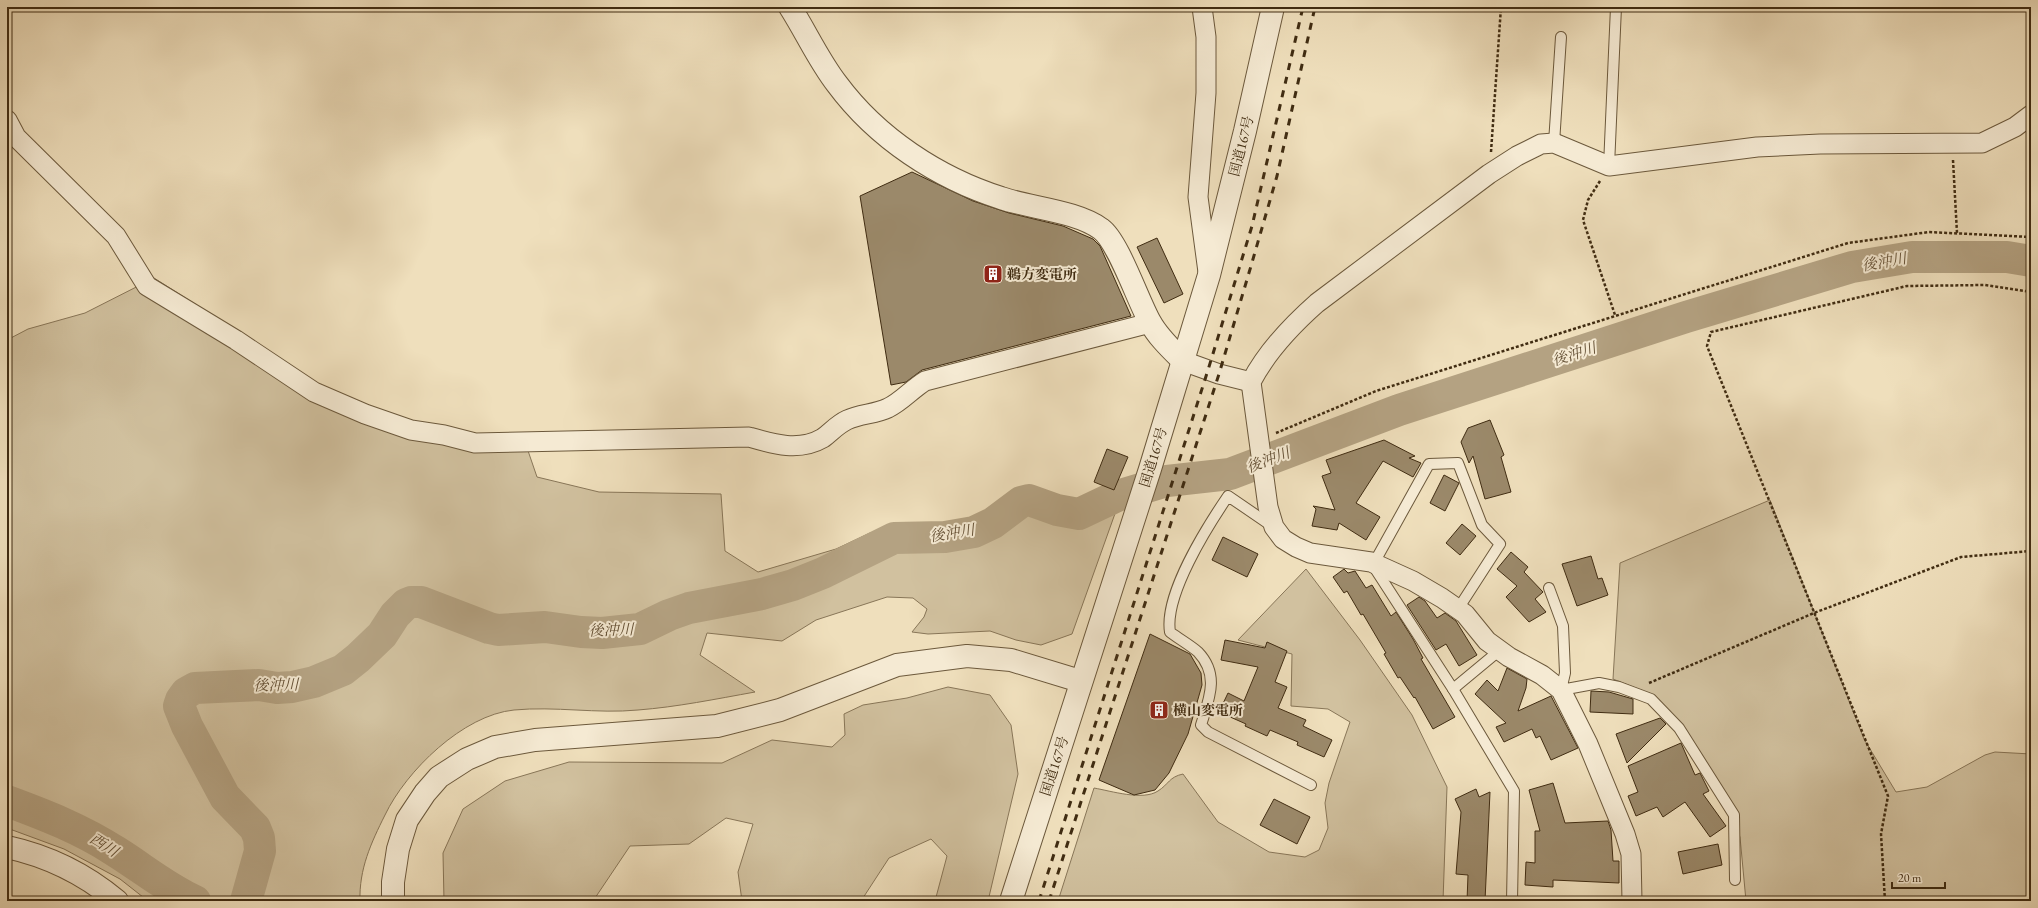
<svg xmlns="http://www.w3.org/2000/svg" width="2038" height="908" font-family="'EB Garamond','Noto Serif JP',serif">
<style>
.green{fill:#d1c19f;stroke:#887658}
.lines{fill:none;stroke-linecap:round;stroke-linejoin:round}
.river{stroke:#b4a282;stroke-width:32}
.building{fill:#9b896a;stroke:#402c12}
.service-casing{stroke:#6c593c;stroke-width:12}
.minor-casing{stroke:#6c593c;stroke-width:21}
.tertiary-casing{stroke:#6c593c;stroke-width:24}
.path{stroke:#402c12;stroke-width:2.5;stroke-dasharray:3 2;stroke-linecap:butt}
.service{stroke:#f5ead3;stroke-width:10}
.minor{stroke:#f5ead3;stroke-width:19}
.tertiary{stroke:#f5ead3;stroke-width:22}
.rail{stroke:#402c12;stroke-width:3;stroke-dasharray:7 7;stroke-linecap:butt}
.labels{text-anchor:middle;stroke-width:4;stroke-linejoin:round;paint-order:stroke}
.street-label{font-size:14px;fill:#402c12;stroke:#f5ead3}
.poi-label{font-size:14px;font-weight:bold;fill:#402c12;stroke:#f5ead3;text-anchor:start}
.water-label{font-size:15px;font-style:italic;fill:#634f34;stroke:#f5ead3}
</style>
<rect width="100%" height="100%" fill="#efdfbc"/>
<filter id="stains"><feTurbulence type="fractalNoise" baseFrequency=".005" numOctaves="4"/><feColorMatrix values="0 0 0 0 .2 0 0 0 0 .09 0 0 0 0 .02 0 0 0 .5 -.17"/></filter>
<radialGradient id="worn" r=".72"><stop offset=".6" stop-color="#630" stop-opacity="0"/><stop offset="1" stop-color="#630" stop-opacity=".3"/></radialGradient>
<g class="green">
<path d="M 154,278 L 233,328 L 310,383 L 438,432 L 525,442 L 537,477 L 599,492 L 721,494 L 725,551 L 758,572 L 836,549 L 870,533 L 907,529 L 968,527 L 993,516 L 1026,512 L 1080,526 L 1107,506 L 1117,508 L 1072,634 L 1041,645 L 1016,640 L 990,631 L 928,634 L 912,632 L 924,617 L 927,609 L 913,598 L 887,597 L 816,620 L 782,641 L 707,633 L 700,655 L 755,692 C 716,699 677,707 638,710 C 597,714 555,706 514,710 C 463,715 406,771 385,815 C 371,843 359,869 360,901 L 148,901 L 120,879 L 64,849 L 7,828 L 7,340 L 28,329 L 85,313 Z"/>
<polygon points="1770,500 1864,739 1896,792 1927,787 1985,755 1995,752 2031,754 2031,901 1746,901 1740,837 1705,762 1653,695 1613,679 1620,563"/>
<path d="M 1306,569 L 1360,640 L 1412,715 L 1447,787 L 1443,901 L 1058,901 L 1094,788 C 1111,791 1143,801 1158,791 C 1169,784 1169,777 1183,774 L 1218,822 L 1269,852 L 1305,857 L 1319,850 L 1328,828 L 1325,803 L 1329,783 L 1350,722 L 1328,709 L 1291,706 L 1292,654 L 1238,640 Z"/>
<polygon points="948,687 990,695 1011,725 1018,774 988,901 935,901 947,856 931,839 889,858 861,901 742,901 738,872 753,824 726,818 689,844 630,846 593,901 444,901 443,853 463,809 505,781 569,762 722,763 772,740 832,747 845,735 844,714 863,705 907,698"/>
</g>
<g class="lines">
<g class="river">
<path d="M 7,801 C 45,815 81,829 115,851 C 141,867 166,888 195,901"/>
<polyline points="246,901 260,851 259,838 255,828 225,797 187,726 179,706 181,700 186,693 195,688 259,685 277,688 292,687 314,682 343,670 358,658 382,635 395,615 406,604 411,602 421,602 489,628 498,630 545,627 581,632 602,633 640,629 669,615 689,608 762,594 793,585 823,573 894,538 945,537 974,532 993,523 1021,502 1029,500 1057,510 1079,514 1117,496 1167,481 1230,474 1399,410 1686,317 1852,267 1912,257 2007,257 2031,261"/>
</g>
</g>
<g class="building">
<polygon points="912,172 973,201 1009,213 1063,226 1093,239 1100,246 1131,316 922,370 906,382 891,385 860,196"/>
<polygon points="1157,238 1183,294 1164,303 1137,247"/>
<polygon points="1490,420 1504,455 1501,457 1511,492 1485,499 1473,456 1469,463 1461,442 1468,428"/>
<polygon points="1384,440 1415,456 1409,458 1421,463 1413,477 1383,461 1356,503 1380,517 1366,540 1339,523 1337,530 1312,526 1316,509 1313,506 1335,510 1322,476 1331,473 1326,460"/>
<polygon points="1107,449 1128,457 1114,490 1094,482"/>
<polygon points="1444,475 1459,483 1445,511 1430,503"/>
<polygon points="1462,524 1476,536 1460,555 1446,543"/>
<polygon points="1223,537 1258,554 1247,577 1212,560"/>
<polygon points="1511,552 1528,567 1524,572 1543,592 1535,599 1546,612 1529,622 1506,597 1517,586 1497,569"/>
<polygon points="1591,556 1598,579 1602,578 1608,595 1577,606 1562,564"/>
<polygon points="1344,569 1348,573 1355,571 1366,588 1372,585 1391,616 1396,612 1413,639 1423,658 1421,659 1455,717 1433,729 1415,697 1414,698 1400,677 1398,678 1384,654 1386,653 1363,614 1361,615 1347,591 1344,593 1333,577"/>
<polygon points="1419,597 1425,601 1437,618 1445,613 1456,621 1477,655 1459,666 1446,644 1436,650 1407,605"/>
<polygon points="1150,634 1190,654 1201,673 1202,685 1188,734 1169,773 1155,790 1134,795 1099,780"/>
<polygon points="1225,640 1265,648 1267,642 1287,651 1275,682 1287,687 1278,708 1306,720 1303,726 1332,740 1324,757 1297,745 1298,742 1270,730 1267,736 1245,726 1246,724 1219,712 1228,693 1244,701 1258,667 1221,660"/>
<polygon points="1507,668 1527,679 1526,688 1518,711 1551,696 1578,748 1551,760 1540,736 1536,738 1532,729 1504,742 1496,727 1506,723 1475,694 1487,680 1498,691"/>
<polygon points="1591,691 1609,692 1633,699 1633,714 1590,712"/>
<polygon points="1660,718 1666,724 1627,763 1616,734"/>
<polygon points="1681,743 1695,775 1700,773 1709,791 1703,794 1726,826 1710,837 1685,802 1663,817 1657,807 1636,816 1628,796 1638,792 1628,766"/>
<polygon points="1553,783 1565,823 1608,821 1611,830 1613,861 1619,861 1619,883 1553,880 1553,887 1525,885 1526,862 1535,863 1535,831 1540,831 1529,790"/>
<polygon points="1476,789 1479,797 1490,792 1485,901 1467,901 1468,875 1456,874 1461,812 1455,799"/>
<polygon points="1274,799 1310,817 1297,844 1260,825"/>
<polygon points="1718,844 1722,865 1683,874 1678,852"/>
</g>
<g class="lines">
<defs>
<g id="service">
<polyline points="1554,143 1561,37"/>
<polyline points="1609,166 1616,7"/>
<path d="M 1272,526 L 1228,496 C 1207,527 1164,595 1170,632 C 1179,639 1190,645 1198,652 C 1220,675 1209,699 1201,725 L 1208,732 L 1311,785"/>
<polyline points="1374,563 1429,464 1458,463 1482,525 1500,544 1458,609"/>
<polyline points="1374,567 1453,689 1514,791 1512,901"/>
<polyline points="1549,588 1563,626 1565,673 1561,690 1599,683 1619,687 1651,699 1679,728 1734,815 1735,880"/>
<polyline points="1453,689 1500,650"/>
</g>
<g id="minor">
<polyline points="1202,7 1206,37 1206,93 1198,197 1208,272"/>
<path d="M 7,120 L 16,137 L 116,236 L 147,286 L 236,340 L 314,392 L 365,414 L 411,430 L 444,435 L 475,443 L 749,437 C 773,444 799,452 823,438 C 831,432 838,424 847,420 C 860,414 876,414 888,408 C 901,402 912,389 925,381 L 1150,323"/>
<polyline points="1183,361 1219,374 1251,382"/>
<path d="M 1632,901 L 1631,854 L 1625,834 L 1588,744 L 1561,690 L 1542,675 L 1509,657 L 1487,641 L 1465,614 L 1442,598 L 1413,581 L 1371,562 L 1310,553 L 1296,547 L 1283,539 L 1274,527 L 1268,507 L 1251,382 C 1267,351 1291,326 1317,303 L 1489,174 L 1517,156 L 1541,144 L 1554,143 L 1609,166 L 1757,147 L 1820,144 L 1982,143 L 2015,127 L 2031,115"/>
</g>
<g id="tertiary">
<path d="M 790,7 C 806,32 819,61 837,84 C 877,138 938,178 1001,198 C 1030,208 1077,211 1101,229 C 1118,241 1138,301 1150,322 C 1158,337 1171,349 1183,361"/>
<path d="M 7,847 C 48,856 85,874 117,901"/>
<polyline points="393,901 393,882 398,849 407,820 425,793 439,777 467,759 495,747 535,740 717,726 780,710 897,665 967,656 1011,660 1080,681"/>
<polyline points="1011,901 1150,469 1209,275 1245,131 1273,7"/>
</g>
</defs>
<use href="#service" class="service-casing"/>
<use href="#minor" class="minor-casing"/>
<use href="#tertiary" class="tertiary-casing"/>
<g class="path">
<polyline points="1491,152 1501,7"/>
<polyline points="1953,160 1957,233"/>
<polyline points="1600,181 1588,200 1583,220 1615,315"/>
<polyline points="1276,433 1376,391 1848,243 1929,232 2031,237"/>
<polyline points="1649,683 1814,613 1961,557 2031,551"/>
<polyline points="1885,901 1881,834 1888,796 1707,346 1711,332 1907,286 1985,285 2031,292"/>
</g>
<use href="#service" class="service"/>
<use href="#minor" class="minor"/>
<use href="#tertiary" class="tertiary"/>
<g class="rail">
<polyline points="1039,901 1208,370 1252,226 1303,7"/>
<polyline points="1049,901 1219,374 1251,266 1277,176 1315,7"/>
</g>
</g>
<defs>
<symbol id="building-square" viewBox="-11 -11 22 22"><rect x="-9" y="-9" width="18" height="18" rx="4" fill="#8f2418" stroke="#f5ead3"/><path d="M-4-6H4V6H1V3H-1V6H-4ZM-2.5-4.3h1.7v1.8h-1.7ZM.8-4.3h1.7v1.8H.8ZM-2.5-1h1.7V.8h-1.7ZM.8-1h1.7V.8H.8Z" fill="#fff"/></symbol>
</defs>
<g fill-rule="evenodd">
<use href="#building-square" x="982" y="263" width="22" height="22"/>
<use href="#building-square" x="1148" y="699" width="22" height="22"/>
</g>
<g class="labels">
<g class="street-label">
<text transform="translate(1241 146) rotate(-76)" y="5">国道167号</text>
<text transform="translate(1153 457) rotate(-73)" y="5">国道167号</text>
<text transform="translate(1054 766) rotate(-72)" y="5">国道167号</text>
</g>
<g class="poi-label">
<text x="1007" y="279">鵜方変電所</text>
<text x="1173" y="715">横山変電所</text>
</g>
<g class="water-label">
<text transform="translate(1884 262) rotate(-10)" y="5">後沖川</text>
<text transform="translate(1574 354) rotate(-18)" y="5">後沖川</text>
<text transform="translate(1268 460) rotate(-21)" y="5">後沖川</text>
<text transform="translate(952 533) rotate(-9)" y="5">後沖川</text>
<text transform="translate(611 630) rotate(-2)" y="5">後沖川</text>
<text transform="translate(276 685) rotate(-1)" y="5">後沖川</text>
<text transform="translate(104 845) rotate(32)" y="5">西川</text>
</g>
</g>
<rect width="2038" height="908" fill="none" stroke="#efdfbc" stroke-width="24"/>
<rect x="8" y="8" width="2022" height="892" fill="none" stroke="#402c12" stroke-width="2"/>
<rect x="12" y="12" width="2014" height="884" fill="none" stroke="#402c12"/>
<path d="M1892 882v6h53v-6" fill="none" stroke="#402c12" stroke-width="2"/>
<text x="1898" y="882" font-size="12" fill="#402c12" stroke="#f5ead3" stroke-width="3" paint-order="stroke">20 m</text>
<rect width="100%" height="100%" filter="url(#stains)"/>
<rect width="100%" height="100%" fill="url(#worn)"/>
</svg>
